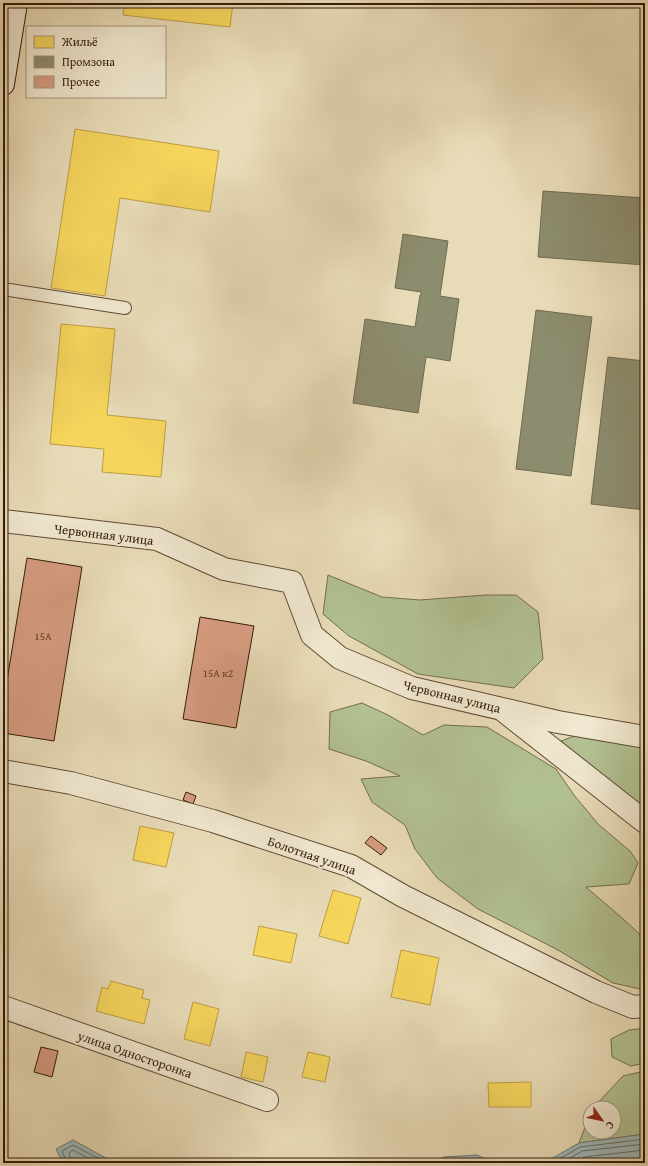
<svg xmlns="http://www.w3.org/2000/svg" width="648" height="1166" font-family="'Gentium Book Plus',serif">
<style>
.green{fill:#b2c192;stroke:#736e4d}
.water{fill:#9db8ba;stroke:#737973}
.homes{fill:#f6d55c;stroke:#bc9d43}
.industry{fill:#8c8c6e;stroke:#726a4f}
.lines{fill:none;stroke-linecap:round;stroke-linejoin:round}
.shore{stroke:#686a61;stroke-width:1}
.building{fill:#d79c81;stroke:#341b08}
.lane-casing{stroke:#614b34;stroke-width:14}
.street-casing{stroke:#614b34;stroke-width:24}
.secondary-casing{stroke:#341b08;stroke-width:24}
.lane{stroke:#f0e8d0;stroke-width:12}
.street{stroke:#f0e8d0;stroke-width:22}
.secondary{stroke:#f0e8d0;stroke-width:22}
.labels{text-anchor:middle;stroke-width:4;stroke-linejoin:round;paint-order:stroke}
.number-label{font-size:11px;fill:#5d3b26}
.street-label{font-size:13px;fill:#341b08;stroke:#f0e8d0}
</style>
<rect width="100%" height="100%" fill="#e8dbb7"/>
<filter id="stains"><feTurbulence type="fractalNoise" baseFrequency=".005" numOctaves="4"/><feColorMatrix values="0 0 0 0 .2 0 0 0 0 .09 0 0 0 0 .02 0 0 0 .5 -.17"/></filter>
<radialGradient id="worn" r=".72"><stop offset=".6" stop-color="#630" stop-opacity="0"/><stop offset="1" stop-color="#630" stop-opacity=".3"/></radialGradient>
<g class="green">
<polygon points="328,575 382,597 420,600 486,595 516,595 538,612 543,659 514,688 418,674 349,636 323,614"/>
<polygon points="362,703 388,715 423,735 444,725 487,727 556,769 574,795 598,824 630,851 638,863 629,884 586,887 622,918 645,939 645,990 613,983 558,950 478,909 437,878 415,849 405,825 372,802 361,779 400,776 366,761 329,749 330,712"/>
<polygon points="577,735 645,748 645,810 569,753 561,741"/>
<polygon points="645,1028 645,1063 631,1066 612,1057 611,1039 629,1030"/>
<polygon points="645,1071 645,1134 579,1143 590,1114 590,1132 614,1132 614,1108 593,1108 623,1076"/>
</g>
<g class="water">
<polygon points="645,1134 645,1163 544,1163 579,1143"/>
<polygon points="73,1140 115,1163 63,1163 56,1149"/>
<polygon points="477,1155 494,1163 433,1163 444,1157"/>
</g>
<g class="homes">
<polygon points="125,3 233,3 230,27 123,15"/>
<polygon points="75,129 219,151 210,212 120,198 105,296 51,288"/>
<polygon points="61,324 115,329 107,415 166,421 161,477 102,472 104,449 50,444"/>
<polygon points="140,826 174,833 166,867 133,860"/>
<polygon points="333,890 361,898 348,944 319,936"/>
<polygon points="259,926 297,934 291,963 253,955"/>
<polygon points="401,950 439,958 430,1005 391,997"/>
<polygon points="111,981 144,990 142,998 150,1000 144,1024 96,1011 102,987 108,989"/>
<polygon points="193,1002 219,1009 210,1046 184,1039"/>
<polygon points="246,1052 268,1057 263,1082 241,1077"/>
<polygon points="308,1052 330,1057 325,1082 302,1077"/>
<polygon points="531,1082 531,1107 489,1107 488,1083"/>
</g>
<g class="industry">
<polygon points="543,191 645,198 645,265 538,257"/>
<polygon points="403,234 448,241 440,296 459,299 450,361 426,357 418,413 353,403 365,319 415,327 420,295 421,295 421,292 395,288"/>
<polygon points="536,310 592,317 571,476 516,469"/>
<polygon points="608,357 645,361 645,510 591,504"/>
</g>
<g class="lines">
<g class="shore">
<polyline points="67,1163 62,1151 73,1145 107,1163"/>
<polyline points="72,1163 69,1153 73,1150 97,1163"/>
<polyline points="441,1163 446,1160 476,1159 485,1163"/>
<polyline points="552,1163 580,1147 645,1139"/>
<polyline points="562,1163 582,1151 645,1144"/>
<polyline points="574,1163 584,1157 645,1150"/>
</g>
</g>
<g class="building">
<polygon points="27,558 82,567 54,741 3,733 3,705"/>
<polygon points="200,617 254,626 236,728 183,719"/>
<polygon points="186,792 196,796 193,804 183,800"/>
<polygon points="371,836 387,848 381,855 365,843"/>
<polygon points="41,1047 58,1051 52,1077 34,1072"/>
</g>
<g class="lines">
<defs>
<polyline id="lane" points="3,289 125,308"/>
<g id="street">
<polyline points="3,521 157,539 224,569 292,582 312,635 340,658 412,688 558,722 645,737"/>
<polyline points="504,711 645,822"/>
<polyline points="3,771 71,783 213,821 351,866 403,896 596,992 633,1007 645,1006"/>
<polyline points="3,1007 267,1100"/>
</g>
<polyline id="secondary" points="3,84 16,3"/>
</defs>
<use href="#lane" class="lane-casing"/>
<use href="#street" class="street-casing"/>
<use href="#secondary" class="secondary-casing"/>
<use href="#lane" class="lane"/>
<use href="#street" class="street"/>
<use href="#secondary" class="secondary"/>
</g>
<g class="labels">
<g class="number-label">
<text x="43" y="640">15А</text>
<text x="218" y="677">15А к2</text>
</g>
<g class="street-label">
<text transform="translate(104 534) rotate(7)" y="5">Червонная улица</text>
<text transform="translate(452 696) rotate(14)" y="5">Червонная улица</text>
<text transform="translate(312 855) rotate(19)" y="5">Болотная улица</text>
<text transform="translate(135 1054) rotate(19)" y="5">улица Односторонка</text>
</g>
</g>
<rect width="648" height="1166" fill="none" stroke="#e8dbb7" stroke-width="16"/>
<rect x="4" y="4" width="640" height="1158" fill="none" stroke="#341b08" stroke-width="2"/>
<rect x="8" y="8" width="632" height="1150" fill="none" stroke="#341b08"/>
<rect x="26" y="26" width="140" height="72" fill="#f0e8d0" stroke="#a59680"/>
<rect x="34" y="36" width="20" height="12" fill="#f6d55c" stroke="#a59680"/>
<text x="62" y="46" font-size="12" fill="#341b08">Жильё</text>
<rect x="34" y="56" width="20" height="12" fill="#8c8c6e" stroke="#a59680"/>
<text x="62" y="66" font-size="12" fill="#341b08">Промзона</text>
<rect x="34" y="76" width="20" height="12" fill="#d79c81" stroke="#a59680"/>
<text x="62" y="86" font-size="12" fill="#341b08">Прочее</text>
<g transform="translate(602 1120) rotate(123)"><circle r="19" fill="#f0e8d0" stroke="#a59680"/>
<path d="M0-3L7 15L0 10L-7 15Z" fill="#8f2418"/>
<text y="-6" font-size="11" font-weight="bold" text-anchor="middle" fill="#341b08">С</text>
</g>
<rect width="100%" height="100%" filter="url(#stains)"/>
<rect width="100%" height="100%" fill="url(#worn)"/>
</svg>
